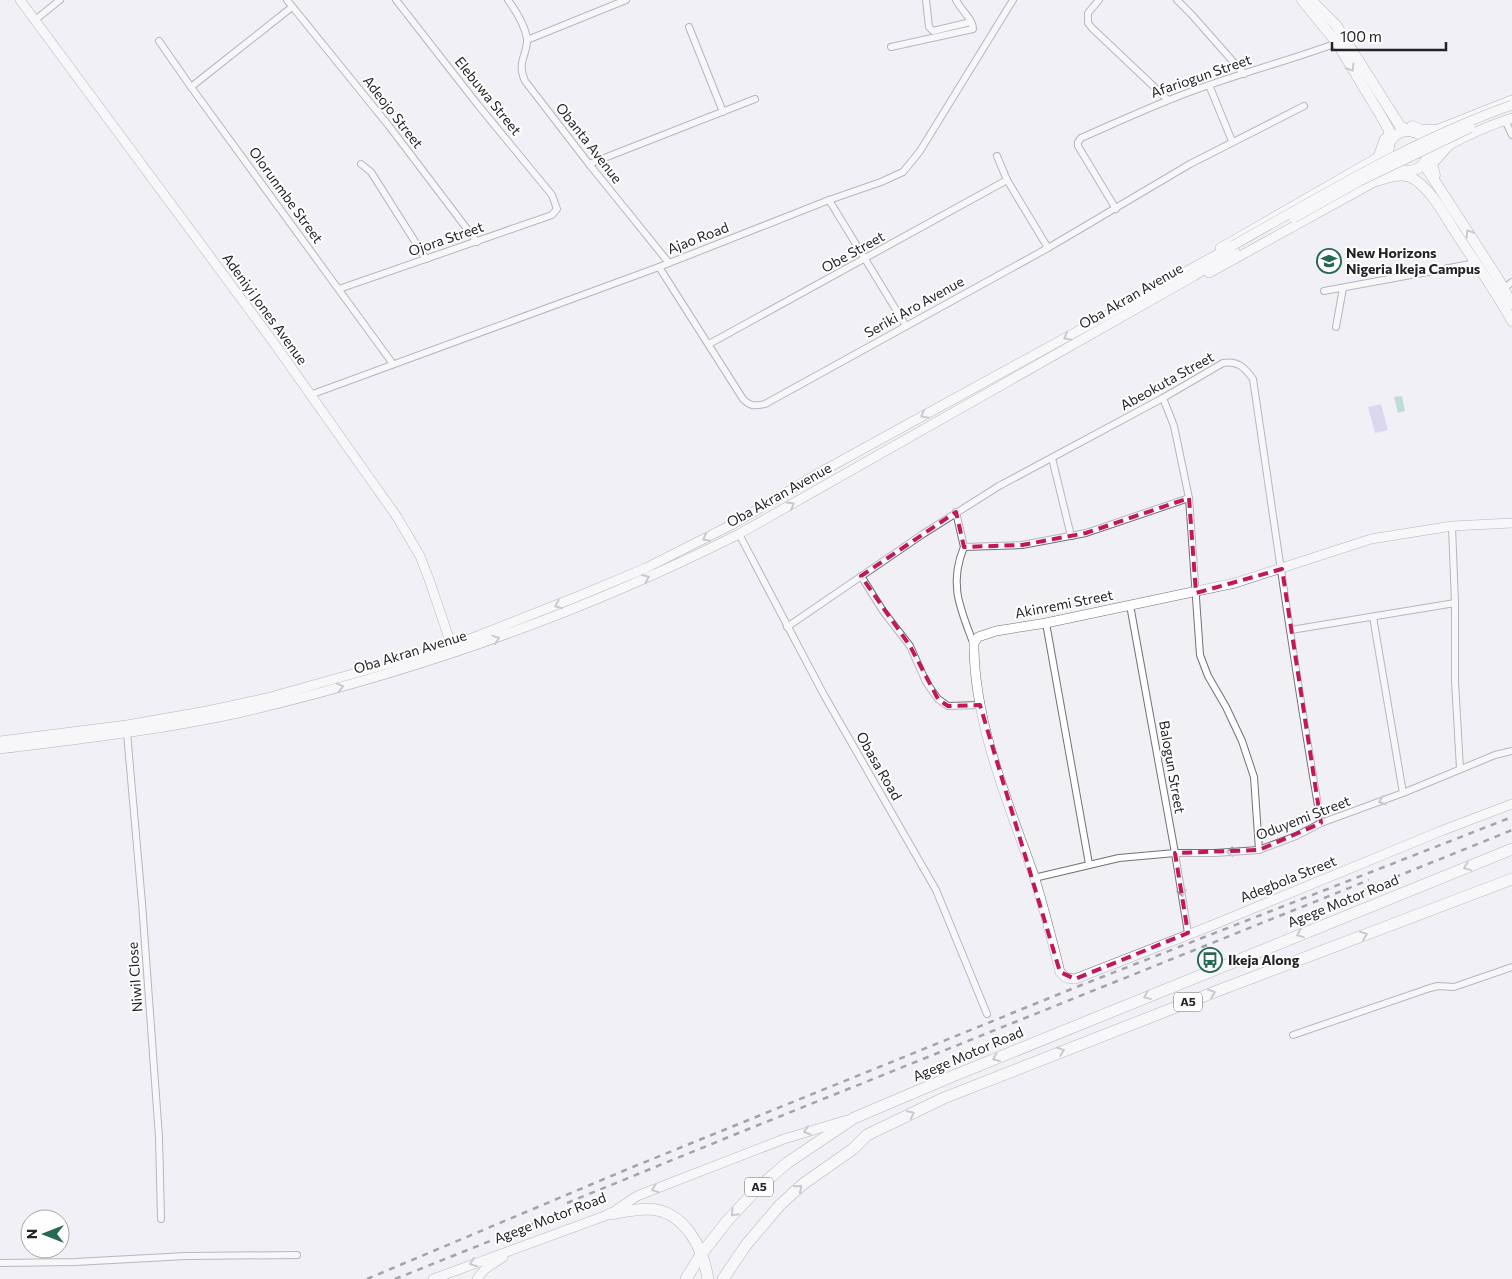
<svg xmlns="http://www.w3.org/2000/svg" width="1512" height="1279" font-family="Commissioner,sans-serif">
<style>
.green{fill:#c4b9e7}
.water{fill:#86c3af}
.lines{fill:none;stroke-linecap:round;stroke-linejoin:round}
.street-casing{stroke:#727175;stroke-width:8}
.secondary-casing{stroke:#727175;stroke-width:10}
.primary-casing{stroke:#727175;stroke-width:11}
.highway-casing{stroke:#727175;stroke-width:12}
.street{stroke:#fff;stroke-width:6}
.secondary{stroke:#fff;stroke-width:9}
.primary{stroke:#fff;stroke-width:10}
.highway{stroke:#fff;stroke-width:11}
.rail{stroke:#474648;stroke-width:2.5;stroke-dasharray:6 6;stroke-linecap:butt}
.secondary-bridge-casing{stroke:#727175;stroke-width:10;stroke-linecap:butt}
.secondary-bridge{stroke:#fff;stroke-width:9}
.oneway{stroke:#9c9c9d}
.marked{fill:none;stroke:#c2185b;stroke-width:4;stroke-dasharray:10 6;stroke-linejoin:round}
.labels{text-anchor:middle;stroke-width:4;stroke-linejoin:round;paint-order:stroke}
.shield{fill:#fefeff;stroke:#656566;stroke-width:1}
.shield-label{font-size:12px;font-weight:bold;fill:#242325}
.street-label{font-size:14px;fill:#242325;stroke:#fefeff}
.poi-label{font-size:14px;font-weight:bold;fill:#242325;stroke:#fefeff;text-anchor:start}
</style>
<rect width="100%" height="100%" fill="#f1f0f5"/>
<polygon class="green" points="1381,404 1388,430 1375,433 1368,407"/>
<polygon class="water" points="1402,396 1405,411 1398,413 1394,397"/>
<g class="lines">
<defs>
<g id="street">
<polyline points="287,0 389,126 477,242"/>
<path d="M 508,0 C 516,11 525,25 527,39 C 528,54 516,62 525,81 L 589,164 L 669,263"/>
<polyline points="926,0 929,27 933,31 971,22"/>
<polyline points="1099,0 1088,13 1088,23 1092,28 1168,100"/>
<polyline points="1177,0 1192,15 1244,74"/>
<polyline points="35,20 60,0"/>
<polyline points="689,27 723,112"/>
<polyline points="527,40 626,0"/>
<polyline points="159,41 191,87 393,364"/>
<path d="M 891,47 L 973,29 C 973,19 960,9 956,0"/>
<polyline points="1209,85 1232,141"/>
<polyline points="191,87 292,7"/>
<polyline points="1505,120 1512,135"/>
<polyline points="997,156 1007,180 1048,248"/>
<polyline points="361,164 371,172 426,259"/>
<polyline points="589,164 755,99"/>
<polyline points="829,200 906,326"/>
<path d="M 1116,209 L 1078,146 L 1078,142 L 1081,138 C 1120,121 1158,103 1198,89 C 1244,72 1291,60 1337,43"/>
<path d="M 659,267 L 743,399 C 751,407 755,406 765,404 L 1048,248 L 1190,164 L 1304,106"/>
<polyline points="339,289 552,215 557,209 552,195 478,105 396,0"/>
<polyline points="1503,289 1512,282"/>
<polyline points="1324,291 1476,263"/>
<polyline points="1336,327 1343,288"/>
<polyline points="709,344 1007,180"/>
<polyline points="310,395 659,267 829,200 881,182 903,172 920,151 1013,0"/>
<polyline points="1163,398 1174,426 1189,498 1200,655 1208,676 1226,707 1242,741 1254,777 1259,850"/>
<polyline points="1052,458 1071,536"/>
<polyline points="956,512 964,547 1022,545 1086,533 1189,498"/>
<polyline points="1452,526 1455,603 1455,681 1460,769"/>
<polyline points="739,534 824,695 936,890 987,1014"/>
<path d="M 964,547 C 948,585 961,610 974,645"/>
<polyline points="861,576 883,611 910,646 926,682 938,699 948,706 980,705"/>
<polyline points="1130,605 1175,853 1188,933"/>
<polyline points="1373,617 1403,793"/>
<polyline points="1046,623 1089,864"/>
<path d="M 787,627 L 923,534 L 999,486 L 1163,398 L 1223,363 C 1238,360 1245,368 1253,379 C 1275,527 1295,675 1321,823"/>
<polyline points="1291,630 1455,603"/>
<polyline points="127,733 142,903 159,1137 161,1219"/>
<polyline points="1034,878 1119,858 1175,853 1215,853 1259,850 1296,836 1321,823 1403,793 1495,755 1512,751"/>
<polyline points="1293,1035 1430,988 1438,986 1454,987 1512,967"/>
<polyline points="0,1263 75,1262 186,1256 297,1255"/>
</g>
<g id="secondary">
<polyline points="20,0 274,343 397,517 420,556 430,582 453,650"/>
<polyline points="1431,132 1512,100"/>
<path d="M 1426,160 C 1451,142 1482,128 1512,118"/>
<polyline points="1220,248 1389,151"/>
<polyline points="1209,273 1376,181 1398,170 1402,170"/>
<path d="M 1512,523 L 1452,526 L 1371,539 L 1235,583 L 1046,623 L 996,631 L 978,637 L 974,643 L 974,648 C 975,725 1009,805 1034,876 C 1044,908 1052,940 1060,972 L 1066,978 L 1075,979 L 1208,927 L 1441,831 L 1512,804"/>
<polyline points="0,741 127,725 207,711 267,698 452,646 579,596 646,568 733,524 819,473 1227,249"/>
<path d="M 0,749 C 80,739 160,730 238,713 C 412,673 580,614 739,534 L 1194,276 L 1235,250"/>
<polyline points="433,1279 610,1214 637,1196 784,1139 847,1120"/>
<polyline points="477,1279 485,1269 503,1257"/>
</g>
<g id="primary">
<polyline points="1302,0 1337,43 1381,116 1389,130 1389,147"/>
<polyline points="1311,0 1336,25 1400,126 1413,132"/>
<polyline points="1412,126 1422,130 1437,130"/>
<circle cx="1408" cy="151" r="20"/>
<polyline points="1378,158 1385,139"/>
<polyline points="1426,160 1427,169 1497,277 1512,304"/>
<polyline points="1435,175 1432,164 1447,147"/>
<path d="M 1376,181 C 1388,178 1398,173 1410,177 C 1430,186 1446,218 1458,236 C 1476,264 1496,291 1512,321"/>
</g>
<g id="highway">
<path d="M 610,1214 C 622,1212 636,1209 649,1209 C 685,1211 703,1248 708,1279"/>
<polyline points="686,1279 702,1253 728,1220 759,1187 787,1163 854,1118 953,1076 1512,849"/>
<polyline points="723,1279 746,1245 780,1205 803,1184 853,1149 867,1135 944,1098 1217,991 1512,879"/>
</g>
</defs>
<use href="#street" class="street-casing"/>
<use href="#secondary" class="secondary-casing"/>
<use href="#primary" class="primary-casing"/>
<use href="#highway" class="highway-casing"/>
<use href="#street" class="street"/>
<use href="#secondary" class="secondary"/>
<use href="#primary" class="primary"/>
<use href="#highway" class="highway"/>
<g class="rail">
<polyline points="1361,891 1512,830"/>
<polyline points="567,1203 741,1132 1369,880"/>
<polyline points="367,1279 635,1166 1079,986 1512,817"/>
<polyline points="395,1279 580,1205"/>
</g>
<defs>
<g id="secondary-bridge">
<polyline points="1294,218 1360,181 1470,128"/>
<path d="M 1232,246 C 1323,195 1413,140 1512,105"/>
</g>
</defs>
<use href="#secondary-bridge" class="secondary-bridge-casing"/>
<use href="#secondary-bridge" class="secondary-bridge"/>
</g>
<defs><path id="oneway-chevron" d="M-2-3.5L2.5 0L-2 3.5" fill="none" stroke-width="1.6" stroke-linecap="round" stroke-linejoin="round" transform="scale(1.25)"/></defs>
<g class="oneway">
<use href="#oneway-chevron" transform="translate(1351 68) rotate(58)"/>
<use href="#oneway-chevron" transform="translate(1469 233) rotate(-123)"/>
<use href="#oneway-chevron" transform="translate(1067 337) rotate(151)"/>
<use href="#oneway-chevron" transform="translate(924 415) rotate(151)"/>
<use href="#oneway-chevron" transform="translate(791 505) rotate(-30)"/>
<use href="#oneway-chevron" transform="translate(706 538) rotate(153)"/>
<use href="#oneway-chevron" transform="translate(646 578) rotate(-23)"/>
<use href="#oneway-chevron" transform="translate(558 605) rotate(158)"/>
<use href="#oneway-chevron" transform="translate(496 639) rotate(-19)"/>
<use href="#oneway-chevron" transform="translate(340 687) rotate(-14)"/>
<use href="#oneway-chevron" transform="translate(1382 801) rotate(160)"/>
<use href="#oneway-chevron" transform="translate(1230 852) rotate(177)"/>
<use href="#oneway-chevron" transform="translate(1467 867) rotate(158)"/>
<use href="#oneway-chevron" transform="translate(1182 893) rotate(81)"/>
<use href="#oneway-chevron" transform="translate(1300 934) rotate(158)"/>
<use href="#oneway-chevron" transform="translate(1364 935) rotate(-21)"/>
<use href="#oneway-chevron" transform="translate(1212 993) rotate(-21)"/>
<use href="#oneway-chevron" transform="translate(1147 996) rotate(158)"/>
<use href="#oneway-chevron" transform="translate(1061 1051) rotate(-21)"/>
<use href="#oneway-chevron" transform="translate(996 1058) rotate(158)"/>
<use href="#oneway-chevron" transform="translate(911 1114) rotate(-26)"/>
<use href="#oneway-chevron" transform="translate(807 1131) rotate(163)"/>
<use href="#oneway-chevron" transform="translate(799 1188) rotate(-41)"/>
<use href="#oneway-chevron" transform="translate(655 1189) rotate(159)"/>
<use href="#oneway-chevron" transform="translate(734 1213) rotate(134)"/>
<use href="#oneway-chevron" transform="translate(473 1263) rotate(160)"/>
</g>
<path d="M0 0H1512V1279H0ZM 1189,498 L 1196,593 L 1282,569 L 1321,823 L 1259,850 L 1175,853 L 1188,933 L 1075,979 L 1060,972 L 980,705 L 948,706 L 938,699 L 910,646 L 861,576 L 956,512 L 964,547 L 1022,545 L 1086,533 Z" fill="#f1f0f5" fill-opacity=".55" fill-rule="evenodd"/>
<path class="marked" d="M 1189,498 L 1196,593 L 1282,569 L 1321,823 L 1259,850 L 1175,853 L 1188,933 L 1075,979 L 1060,972 L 980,705 L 948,706 L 938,699 L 910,646 L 861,576 L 956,512 L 964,547 L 1022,545 L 1086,533 Z"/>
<defs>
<symbol id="school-ring" viewBox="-11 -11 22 22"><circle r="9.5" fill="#fefeff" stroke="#276756" stroke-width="1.5"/><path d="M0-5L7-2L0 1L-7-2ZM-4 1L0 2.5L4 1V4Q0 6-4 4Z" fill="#276756"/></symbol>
<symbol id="bus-ring" viewBox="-11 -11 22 22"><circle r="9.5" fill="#fefeff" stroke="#276756" stroke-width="1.5"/><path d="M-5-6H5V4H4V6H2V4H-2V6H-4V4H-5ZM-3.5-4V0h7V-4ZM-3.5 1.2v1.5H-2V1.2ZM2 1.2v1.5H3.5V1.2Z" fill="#276756"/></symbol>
</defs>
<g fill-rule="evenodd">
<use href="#school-ring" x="1315" y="247" width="28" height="28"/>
<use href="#bus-ring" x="1196" y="946" width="28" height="28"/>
</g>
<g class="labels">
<g class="shield">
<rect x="1174" y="992.5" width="28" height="19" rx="4"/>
<rect x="745" y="1177.5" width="28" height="19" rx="4"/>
</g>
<g class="shield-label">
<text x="1188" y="1006">A5</text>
<text x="759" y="1191">A5</text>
</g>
<g class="street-label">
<text transform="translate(1201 76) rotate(-19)" y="5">Afariogun Street</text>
<text transform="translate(488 96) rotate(51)" y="5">Elebuwa Street</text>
<text transform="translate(393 112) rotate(52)" y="5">Adeojo Street</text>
<text transform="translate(589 143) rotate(52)" y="5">Obanta Avenue</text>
<text transform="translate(286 195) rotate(54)" y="5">Olorunmbe Street</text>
<text transform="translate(698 238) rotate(-21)" y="5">Ajao Road</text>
<text transform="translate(446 239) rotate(-19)" y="5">Ojora Street</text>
<text transform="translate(853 252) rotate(-29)" y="5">Obe Street</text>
<text transform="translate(1131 296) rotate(-30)" y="5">Oba Akran Avenue</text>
<text transform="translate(914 307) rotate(-29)" y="5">Seriki Aro Avenue</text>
<text transform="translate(265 309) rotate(54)" y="5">Adeniyi Jones Avenue</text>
<text transform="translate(1167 381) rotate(-29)" y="5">Abeokuta Street</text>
<text transform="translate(779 495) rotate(-29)" y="5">Oba Akran Avenue</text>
<text transform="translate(1064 604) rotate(-11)" y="5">Akinremi Street</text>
<text transform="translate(410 652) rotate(-17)" y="5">Oba Akran Avenue</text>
<text transform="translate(879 766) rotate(60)" y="5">Obasa Road</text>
<text transform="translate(1172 767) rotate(80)" y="5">Balogun Street</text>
<text transform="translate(1303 818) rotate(-21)" y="5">Oduyemi Street</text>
<text transform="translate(1288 879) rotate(-22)" y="5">Adegbola Street</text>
<text transform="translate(1343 901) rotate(-22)" y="5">Agege Motor Road</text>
<text transform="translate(135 977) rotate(-94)" y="5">Niwil Close</text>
<text transform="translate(968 1054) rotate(-23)" y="5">Agege Motor Road</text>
<text transform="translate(550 1218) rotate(-21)" y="5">Agege Motor Road</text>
</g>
<g class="poi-label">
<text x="1346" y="258">New Horizons<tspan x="1346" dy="16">Nigeria Ikeja Campus</tspan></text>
<text x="1228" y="965">Ikeja Along</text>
</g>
</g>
<g transform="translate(45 1234) rotate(270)"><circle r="24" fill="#fefeff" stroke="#a7a6a8"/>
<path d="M0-4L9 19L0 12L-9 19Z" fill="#276756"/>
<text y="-8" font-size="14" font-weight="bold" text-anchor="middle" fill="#242325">N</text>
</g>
<path d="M1332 42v8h114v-8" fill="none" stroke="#242325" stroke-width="2.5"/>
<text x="1340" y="42" font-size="15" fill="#242325" stroke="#fefeff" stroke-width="4" paint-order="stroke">100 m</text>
</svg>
